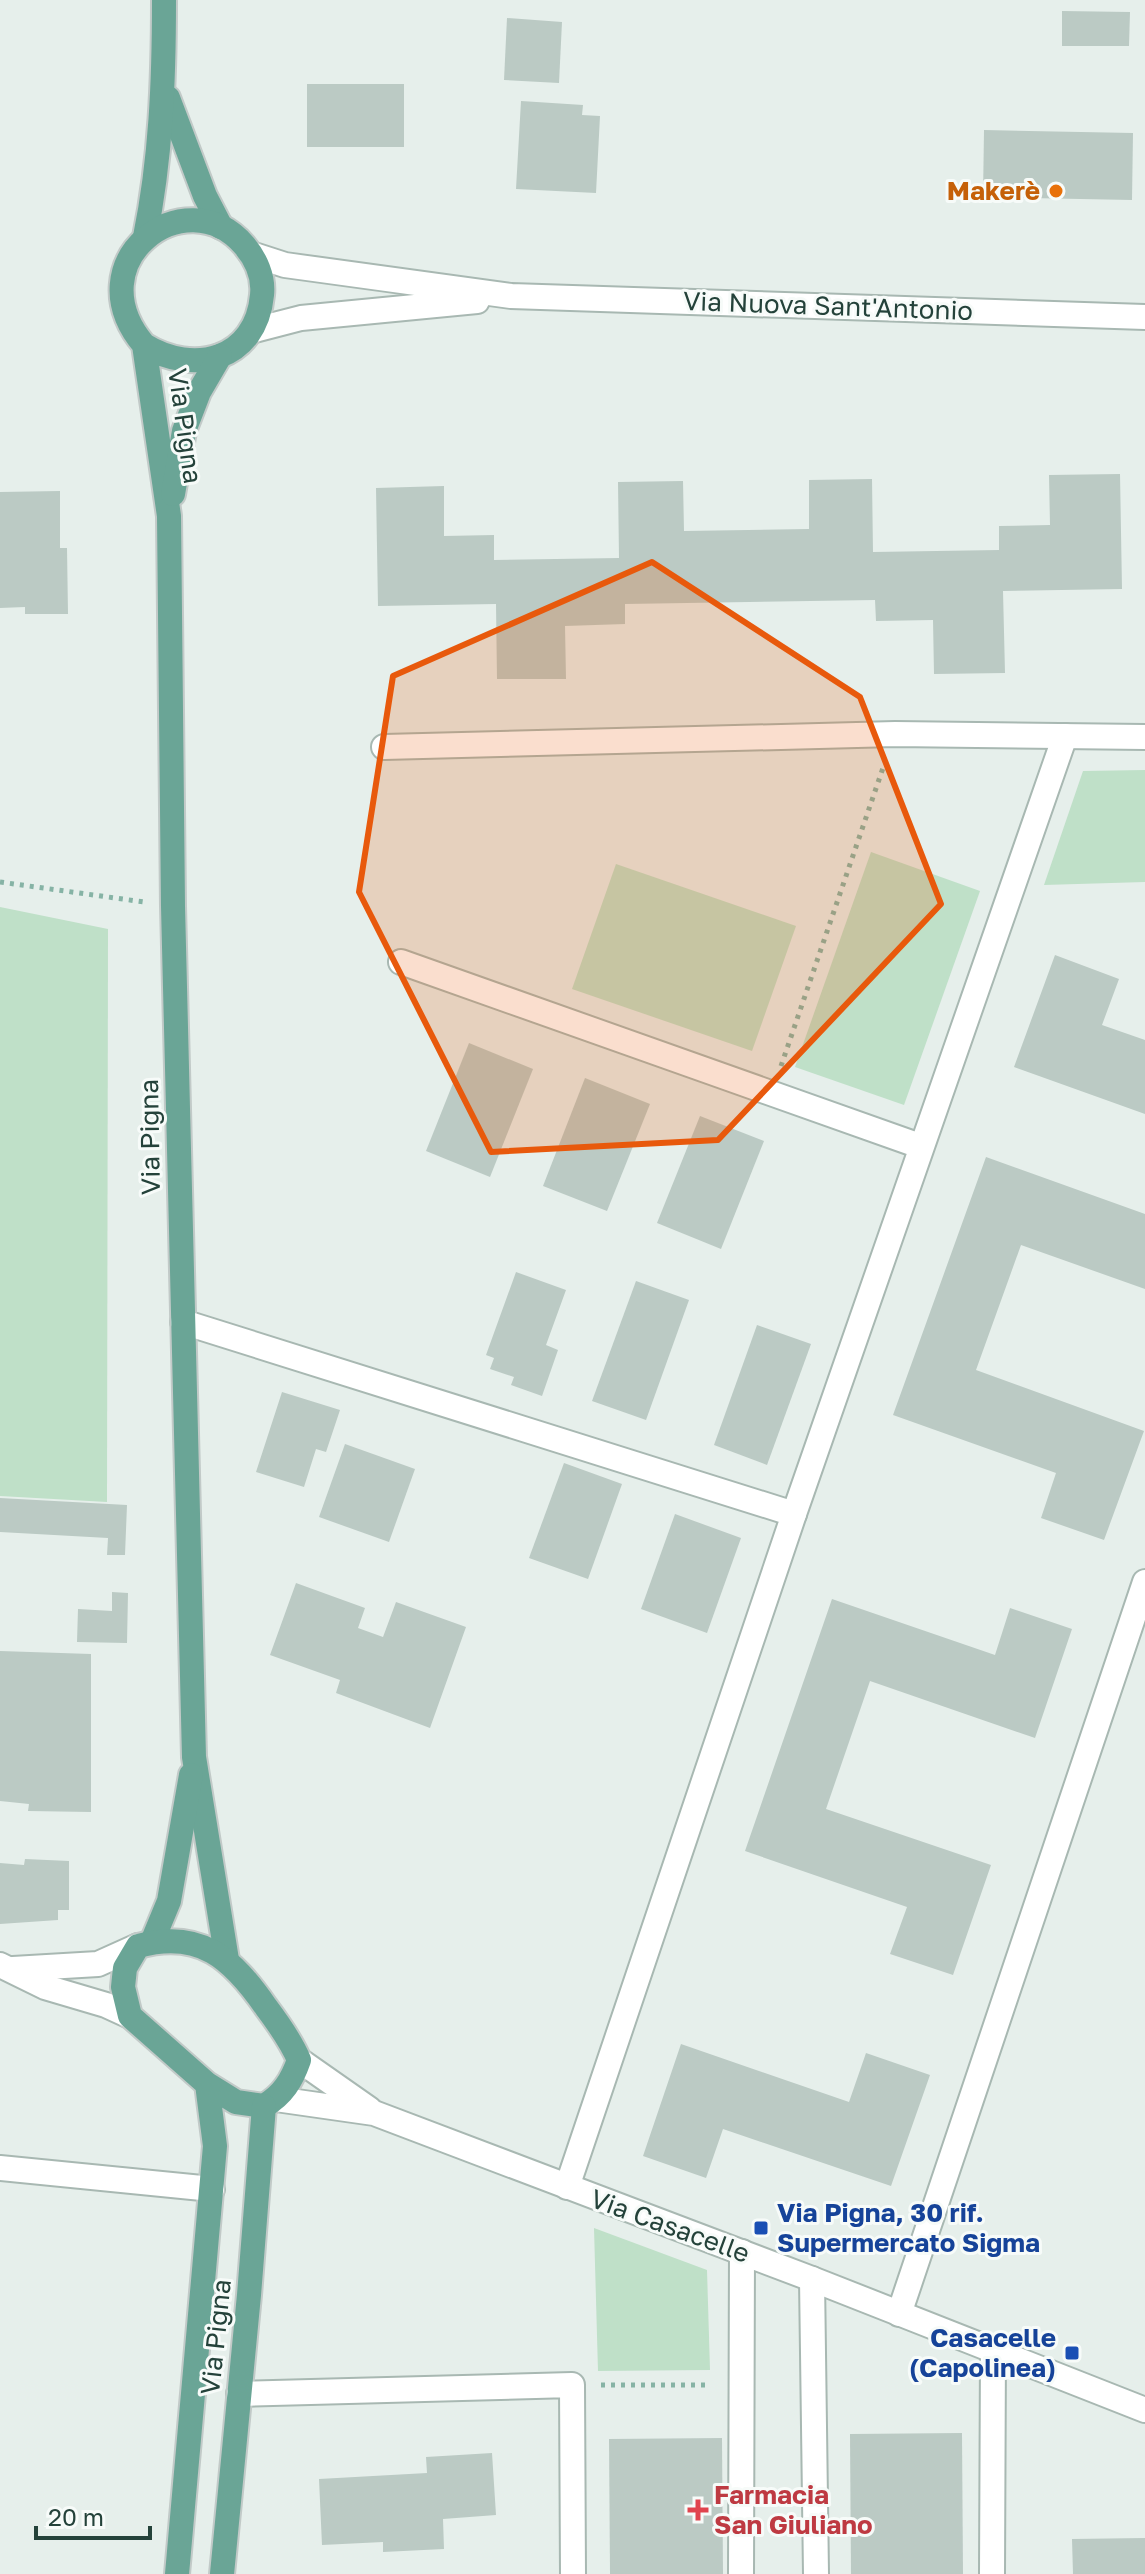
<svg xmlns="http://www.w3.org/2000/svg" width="1145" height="2574" font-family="'Golos Text',sans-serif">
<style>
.green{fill:#bfe0c8}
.building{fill:#bbcac4}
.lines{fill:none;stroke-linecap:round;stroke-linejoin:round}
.minor-casing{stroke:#a8b8b2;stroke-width:28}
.major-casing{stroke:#c2cac8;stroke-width:28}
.path{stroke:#86b3a5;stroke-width:5;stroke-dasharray:4 6;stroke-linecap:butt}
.minor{stroke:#fff;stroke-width:24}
.major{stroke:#6aa596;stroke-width:24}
.marked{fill:#e8590c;fill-opacity:0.2;stroke:#e8590c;stroke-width:6;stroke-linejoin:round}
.food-dot{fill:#e8710a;stroke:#f7fbf9;stroke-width:3}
.transit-dot{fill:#1a4fb4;stroke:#f7fbf9;stroke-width:3}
.health-dot{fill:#e0444e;stroke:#f7fbf9;stroke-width:3}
.labels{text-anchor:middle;stroke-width:6;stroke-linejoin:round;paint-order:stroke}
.food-label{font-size:26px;font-weight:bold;fill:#c56008;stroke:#f7fbf9;text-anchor:end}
.street-label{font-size:26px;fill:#24423a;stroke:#f7fbf9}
.transit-label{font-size:26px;font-weight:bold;fill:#164399;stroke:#f7fbf9;text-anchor:start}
.health-label{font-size:26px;font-weight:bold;fill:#be3a42;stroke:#f7fbf9;text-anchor:start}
</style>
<rect width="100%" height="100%" fill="#e6efeb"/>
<g class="green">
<polygon points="1145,770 1145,882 1044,885 1083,771"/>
<polygon points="871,852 980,891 904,1105 795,1067"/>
<polygon points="616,864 796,926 752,1051 572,989"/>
<polygon points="0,907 108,929 107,1502 0,1496"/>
<polygon points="594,2228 707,2270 710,2370 598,2371"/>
</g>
<g class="building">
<polygon points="1062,11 1130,12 1129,46 1062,46"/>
<polygon points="507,18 562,22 559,83 504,80"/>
<rect x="307" y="84" width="97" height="63"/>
<polygon points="521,101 583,105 582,115 600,116 596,193 516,189"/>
<polygon points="984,130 1133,133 1132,200 983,197"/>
<polygon points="1120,474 1122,589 1003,591 1005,673 934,674 933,620 876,621 875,600 625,604 625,624 565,626 566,679 497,679 496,604 378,606 376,488 444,486 444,536 494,535 494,560 619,558 618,482 683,481 684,531 809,529 809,480 872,479 873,552 999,550 999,526 1050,525 1049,475"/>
<polygon points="60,491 60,548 67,548 68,614 25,614 25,607 0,608 0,492"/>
<polygon points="1055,955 1119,979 1102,1025 1145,1040 1145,1114 1014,1067"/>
<polygon points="469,1043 533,1069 490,1177 426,1151"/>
<polygon points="585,1078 650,1104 607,1211 543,1186"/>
<polygon points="700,1116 764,1141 721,1249 657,1223"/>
<polygon points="986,1157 1145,1214 1145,1289 1021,1245 976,1370 1144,1431 1104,1540 1041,1518 1056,1473 893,1415"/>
<polygon points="516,1272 566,1290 546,1345 558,1350 542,1396 511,1385 514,1377 490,1369 494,1358 486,1355"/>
<polygon points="636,1281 689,1300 646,1420 592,1401"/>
<polygon points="757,1325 811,1344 767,1465 714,1445"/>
<polygon points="282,1392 340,1410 326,1452 316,1449 304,1487 256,1472"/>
<polygon points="345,1444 415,1469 389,1542 319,1517"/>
<polygon points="564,1463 622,1484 588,1579 529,1558"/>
<polygon points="0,1498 127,1505 125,1555 107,1555 108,1538 0,1532"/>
<polygon points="675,1514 741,1538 707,1633 641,1609"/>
<polygon points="296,1583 365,1608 358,1628 383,1637 396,1602 466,1627 430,1728 336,1693 340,1680 270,1655"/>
<polygon points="112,1592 128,1593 127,1643 77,1642 78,1609 112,1611"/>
<polygon points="832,1599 995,1655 1010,1608 1072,1629 1035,1738 870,1681 826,1809 991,1865 953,1975 890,1954 907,1907 745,1851"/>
<polygon points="0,1651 91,1654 91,1812 28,1811 29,1804 0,1801"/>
<polygon points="25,1859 69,1861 69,1910 58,1910 58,1920 0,1924 0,1863 24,1865"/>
<polygon points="681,2044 849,2102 866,2053 930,2075 891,2186 723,2129 706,2178 643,2156"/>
<polygon points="962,2433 963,2574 851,2574 850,2434"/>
<polygon points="722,2438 723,2574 610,2574 609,2439"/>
<polygon points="492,2453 496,2515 443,2519 444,2549 383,2552 383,2542 322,2545 319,2479 427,2473 426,2457"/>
<polygon points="1145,2538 1145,2574 1073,2574 1072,2539"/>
</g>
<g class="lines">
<defs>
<g id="minor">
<polyline points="251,254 285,265 511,296 1145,317"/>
<polyline points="251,331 301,318 477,301"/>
<polyline points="384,747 895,734 1145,737"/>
<polyline points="401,962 920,1146"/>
<polyline points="183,1322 794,1514"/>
<polyline points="0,1965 45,1987 106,2005 130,2016"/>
<polyline points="13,1969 98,1964 138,1946"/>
<polyline points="299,2060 369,2109"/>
<polyline points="276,2099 374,2113 812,2279 1145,2410"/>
<polyline points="0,2168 212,2189"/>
<polyline points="567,2187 794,1514 1065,736"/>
<polyline points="812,2279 816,2574"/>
<polyline points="899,2314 1145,1582"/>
<polyline points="239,2394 572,2385 573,2574"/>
<polyline points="741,2574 742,2252"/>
<polyline points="992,2574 993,2351"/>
</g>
<g id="major">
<polyline points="168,98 205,196 221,227"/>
<path d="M 145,237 C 161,158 164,81 164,0"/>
<path d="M 144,345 C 194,376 256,360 262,295 C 264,277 256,259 244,245 C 185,177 74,262 144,345 L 169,516 L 173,906 L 194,1757 L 227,1960"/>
<polyline points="173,494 184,431 199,392 220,356"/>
<polyline points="152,1942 169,1901 191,1775"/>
<path d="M 177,2574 L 215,2146 L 207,2084 L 130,2016 L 123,1987 L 125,1968 L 138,1946 C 200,1929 232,1958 266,2007 C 278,2023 291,2041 299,2060 C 292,2080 283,2095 264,2106 L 236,2102 L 207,2084"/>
<polyline points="222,2574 249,2295 264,2106"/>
</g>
</defs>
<use href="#minor" class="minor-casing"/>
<use href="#major" class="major-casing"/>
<g class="path">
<polyline points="0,882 144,902"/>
<polyline points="781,1066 884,765"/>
<polyline points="601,2385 711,2385"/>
</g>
<use href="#minor" class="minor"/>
<use href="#major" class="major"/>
</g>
<path class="marked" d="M 652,562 L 860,697 L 941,904 L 718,1140 L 491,1152 L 359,892 L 393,676 Z"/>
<circle class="food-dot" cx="1056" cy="191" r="8"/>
<g class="transit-dot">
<rect x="753" y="2220" width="16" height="16" rx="4"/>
<rect x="1064" y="2345" width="16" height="16" rx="4"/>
</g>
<path class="health-dot" d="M694 2498h8v8h8v8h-8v8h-8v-8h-8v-8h8z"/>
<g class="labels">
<g class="food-label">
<text x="1040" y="200">Makerè</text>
</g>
<g class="street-label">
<text transform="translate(828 306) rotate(2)" y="9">Via Nuova Sant'Antonio</text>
<text transform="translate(185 426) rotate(82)" y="9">Via Pigna</text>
<text transform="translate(150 1137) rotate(-91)" y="9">Via Pigna</text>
<text transform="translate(670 2226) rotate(20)" y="9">Via Casacelle</text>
<text transform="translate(216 2337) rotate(-84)" y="9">Via Pigna</text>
</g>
<g class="transit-label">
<text x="777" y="2222">Via Pigna, 30 rif.<tspan x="777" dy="30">Supermercato Sigma</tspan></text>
<text x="1056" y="2347" text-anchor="end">Casacelle<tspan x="1056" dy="30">(Capolinea)</tspan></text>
</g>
<g class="health-label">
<text x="714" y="2504">Farmacia<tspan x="714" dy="30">San Giuliano</tspan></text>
</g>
</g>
<path d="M36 2526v12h114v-12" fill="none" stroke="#24423a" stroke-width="4"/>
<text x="48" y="2526" font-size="24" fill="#24423a" stroke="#f7fbf9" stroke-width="6" paint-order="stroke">20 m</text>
</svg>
